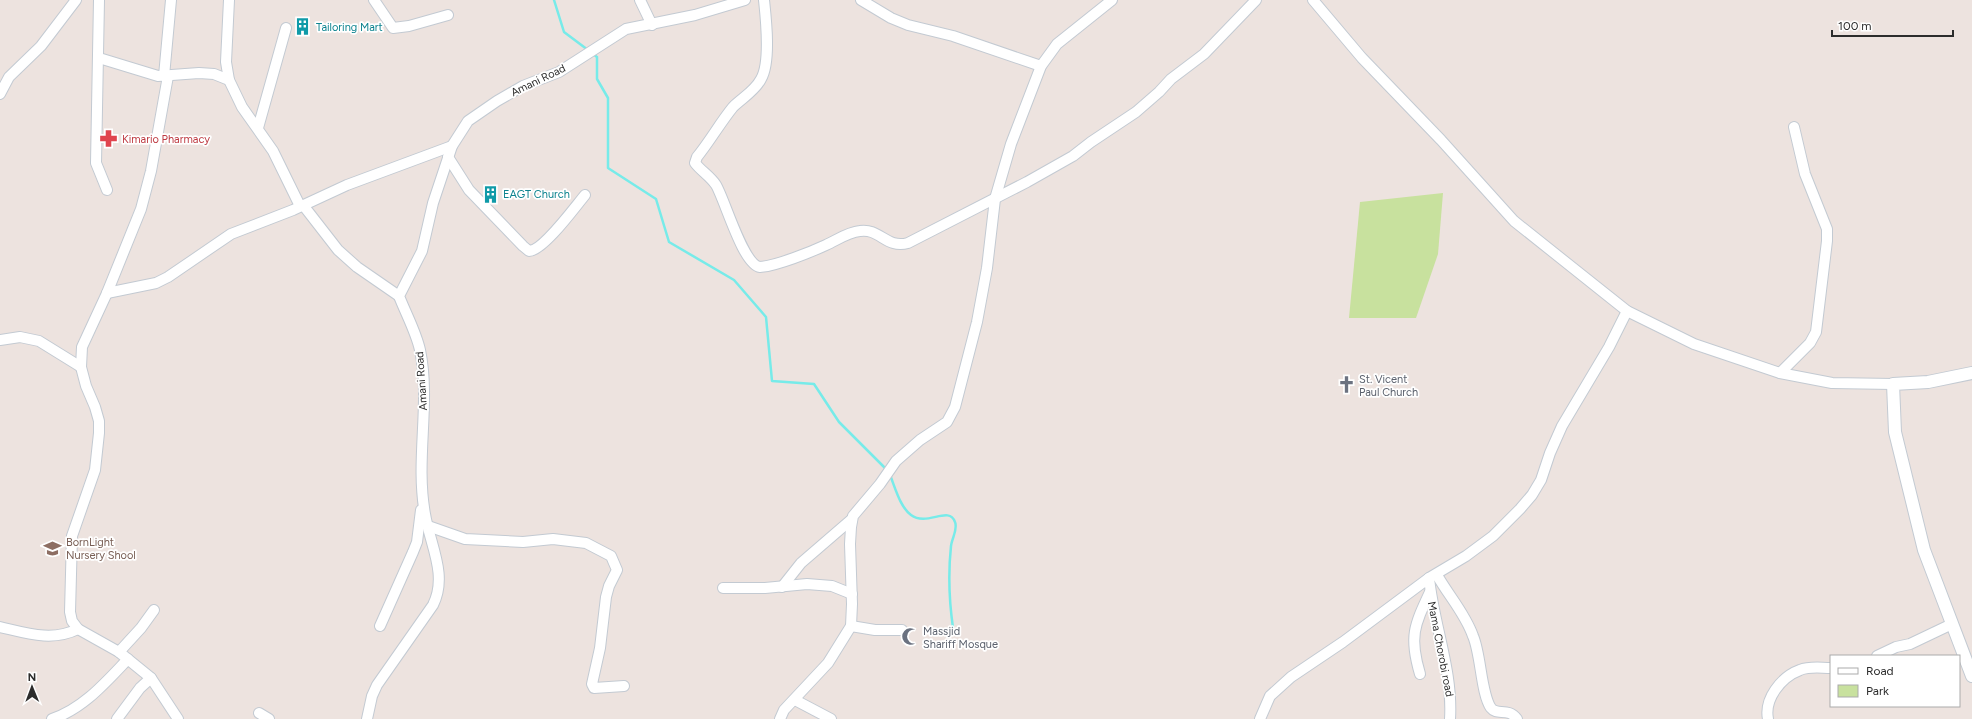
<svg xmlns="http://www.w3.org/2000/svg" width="1972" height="719" font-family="Figtree,sans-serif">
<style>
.green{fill:#c8e19e}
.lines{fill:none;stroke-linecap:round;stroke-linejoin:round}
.stream{stroke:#77ebe9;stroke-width:2.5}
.minor-casing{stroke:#c3cad2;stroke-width:12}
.tertiary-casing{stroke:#c3cad2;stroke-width:14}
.minor{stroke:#fff;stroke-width:10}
.tertiary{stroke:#fff;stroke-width:12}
.labels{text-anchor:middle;stroke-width:3.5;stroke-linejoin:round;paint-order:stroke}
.culture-label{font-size:11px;fill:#0d838f;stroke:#fff;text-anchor:start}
.street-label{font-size:11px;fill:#2c2c2c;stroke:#fff}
.health-label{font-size:11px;fill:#be3a42;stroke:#fff;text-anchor:start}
.worship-label{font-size:11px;fill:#5b616d;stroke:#fff;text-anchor:start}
.education-label{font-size:11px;fill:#785e54;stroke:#fff;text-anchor:start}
</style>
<rect width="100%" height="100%" fill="#ede3df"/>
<polygon class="green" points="1443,193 1438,254 1416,318 1349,318 1360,202"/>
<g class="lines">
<g class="stream">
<polyline points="554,0 564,32 588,50"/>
<polyline points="593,54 597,57 597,79 608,98 608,168 656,199 669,242 734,280 766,317 772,381 814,384 839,422 887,470"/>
<path d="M 890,475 C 895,487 900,507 911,515 C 927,527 949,505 955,522 C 958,529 952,538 951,546 C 948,574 949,600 953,628"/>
</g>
<defs>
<g id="minor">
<polyline points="99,0 96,163 107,190"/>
<polyline points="229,0 226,62 229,80 242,107 273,151 300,206"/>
<polyline points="374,0 393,28 409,26 448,15"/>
<polyline points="640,0 652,25"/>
<path d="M 764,0 C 766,19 771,62 761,79 C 755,91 742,98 733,107 C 720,123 710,141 697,157 L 695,163 C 701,171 710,176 716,185 C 725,200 743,265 760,267 C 776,266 811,252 826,245 C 837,240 848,232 860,231 C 880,228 886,249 908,243 L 1027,182 L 1073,156 L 1091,142 L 1136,112 L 1159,92 L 1171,79 L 1204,54 L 1256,0"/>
<polyline points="861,0 891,18 908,25 953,36 1041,66"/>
<polyline points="1313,0 1362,58 1441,140 1514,221 1627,311 1694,344 1780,373 1832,383 1893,384"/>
<polyline points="99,58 158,76 199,73 214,74 229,80"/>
<polyline points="164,76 171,0"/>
<polyline points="168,76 151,171 141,209 107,293 82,347 81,367 86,386 95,407 99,421 99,433 95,470 72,536 70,612 72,621 78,629 119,652 151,678 178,719"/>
<polyline points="0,94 9,77 41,46 76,0"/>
<polyline points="258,128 286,28"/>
<path d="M 448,157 L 469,190 L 523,246 L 529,251 C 543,251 575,207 585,195"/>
<polyline points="303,205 338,250 357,267 399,296"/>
<polyline points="107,293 156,283 168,277 231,234 293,210 347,185 452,146"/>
<polyline points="0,340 20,337 39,341 81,367"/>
<polyline points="1780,373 1810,343 1816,332 1827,241 1827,229 1805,174 1794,127"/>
<polyline points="428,526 465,539 523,542 553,539 586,543 611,556 617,570 609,586 606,597 600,648 592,684 594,688 624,686"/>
<path d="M 1437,575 C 1448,595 1465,613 1473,636 C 1481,654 1481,694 1491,708 C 1497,716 1508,707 1517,719"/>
<path d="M 1429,578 C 1434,626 1453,671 1450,719"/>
<polyline points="782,587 801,563 852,519"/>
<polyline points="723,588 765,588 807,584 832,586 852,594"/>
<polyline points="380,626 413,552 417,542 421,510"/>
<polyline points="851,626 875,630 902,630"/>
<path d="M 0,627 C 26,633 52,642 78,629"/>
<polyline points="119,652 141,628 154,610"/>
<polyline points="1877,656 1896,647 1910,644 1952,624"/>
<path d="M 1420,674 C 1409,637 1414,626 1430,592"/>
<polyline points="795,700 831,719"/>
<polyline points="259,713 269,719"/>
<path d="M 52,719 C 83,709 106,682 128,659"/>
<polyline points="117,719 140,688 151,678"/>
<path d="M 367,719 L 372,696 L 377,685 L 433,605 C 448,575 430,545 425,514 C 415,459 431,403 420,350 C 416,332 406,314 399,296 L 422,251 L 433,203 L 452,146 L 468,121 L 497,101 L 523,86 L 559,72 L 626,29 L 695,15 L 745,0"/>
<polyline points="780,719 784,710 828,663 851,626 852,604 850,544 851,527 853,516 880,484 896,461 920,440 947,422 955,407 977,322 987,268 995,199 1011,144 1041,66 1057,44 1112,0"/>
<polyline points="1260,719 1270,696 1291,677 1343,642 1429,578 1466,556 1493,536 1520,509 1532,495 1541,480 1550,453 1562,426 1609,347 1627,311"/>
<path d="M 1768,719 C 1764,699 1781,677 1800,670 C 1810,666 1820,668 1831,668"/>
</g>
<polyline id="tertiary" points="1972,373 1928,382 1893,384 1895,432 1924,550 1972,676"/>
</defs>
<use href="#minor" class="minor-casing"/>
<use href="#tertiary" class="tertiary-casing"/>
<use href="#minor" class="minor"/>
<use href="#tertiary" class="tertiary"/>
</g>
<defs>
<symbol id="building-bare" viewBox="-9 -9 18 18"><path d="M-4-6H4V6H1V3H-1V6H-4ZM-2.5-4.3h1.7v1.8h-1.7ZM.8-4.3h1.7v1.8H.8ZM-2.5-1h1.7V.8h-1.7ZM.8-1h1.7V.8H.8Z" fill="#0f9aa8" stroke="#fff" stroke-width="2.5" paint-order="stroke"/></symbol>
<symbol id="pharmacy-bare" viewBox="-9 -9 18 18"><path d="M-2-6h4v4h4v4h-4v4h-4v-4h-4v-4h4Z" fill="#e0444e" stroke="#fff" stroke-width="2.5" paint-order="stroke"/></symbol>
<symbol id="church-bare" viewBox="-9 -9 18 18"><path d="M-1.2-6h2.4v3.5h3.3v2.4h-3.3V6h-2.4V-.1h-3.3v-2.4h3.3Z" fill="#6b7280" stroke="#fff" stroke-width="2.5" paint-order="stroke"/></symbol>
<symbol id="school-bare" viewBox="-9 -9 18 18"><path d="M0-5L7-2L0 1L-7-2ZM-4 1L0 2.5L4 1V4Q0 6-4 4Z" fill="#8d6e63" stroke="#fff" stroke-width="2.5" paint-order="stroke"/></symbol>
<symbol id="mosque-bare" viewBox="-9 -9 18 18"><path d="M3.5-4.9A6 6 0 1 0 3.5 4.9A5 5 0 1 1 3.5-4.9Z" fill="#6b7280" stroke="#fff" stroke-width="2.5" paint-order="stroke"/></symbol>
</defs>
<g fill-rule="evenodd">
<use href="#building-bare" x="290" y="14" width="25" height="25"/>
<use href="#pharmacy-bare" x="96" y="126" width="25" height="25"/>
<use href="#building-bare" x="478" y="182" width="25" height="25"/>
<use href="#church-bare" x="1334" y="372" width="25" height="25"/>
<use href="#school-bare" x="40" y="536" width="25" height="25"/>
<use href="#mosque-bare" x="898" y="624" width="25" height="25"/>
</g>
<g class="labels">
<g class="culture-label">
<text x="316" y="31">Tailoring Mart</text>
<text x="503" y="198">EAGT Church</text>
</g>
<g class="street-label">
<text transform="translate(538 80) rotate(-26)" y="4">Amani Road</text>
<text transform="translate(421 381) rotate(-94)" y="4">Amani Road</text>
<text transform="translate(1441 649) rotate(79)" y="4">Mama Chorobi road</text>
</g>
<g class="health-label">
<text x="122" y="143">Kimario Pharmacy</text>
</g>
<g class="worship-label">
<text x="1359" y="383">St. Vicent<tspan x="1359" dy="13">Paul Church</tspan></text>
<text x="923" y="635">Massjid<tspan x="923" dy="13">Shariff Mosque</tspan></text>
</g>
<g class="education-label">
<text x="66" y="546">BornLight<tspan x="66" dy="13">Nursery Shool</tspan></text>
</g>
</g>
<rect x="1830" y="655" width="130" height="52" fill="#ffffff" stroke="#ababab"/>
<rect x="1838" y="668" width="20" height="6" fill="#ffffff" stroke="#ababab"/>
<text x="1866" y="675" font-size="12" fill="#2c2c2c">Road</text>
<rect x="1838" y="685" width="20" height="12" fill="#c8e19e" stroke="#ababab"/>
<text x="1866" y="695" font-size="12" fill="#2c2c2c">Park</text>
<g transform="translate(32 687) rotate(359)" stroke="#ffffff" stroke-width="3" paint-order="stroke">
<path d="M0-3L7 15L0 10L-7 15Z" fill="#2c2c2c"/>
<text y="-6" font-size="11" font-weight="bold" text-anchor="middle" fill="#2c2c2c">N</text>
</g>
<path d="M1832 30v6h121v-6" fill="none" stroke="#2c2c2c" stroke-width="2"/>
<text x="1838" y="30" font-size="12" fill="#2c2c2c" stroke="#ffffff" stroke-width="3" paint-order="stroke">100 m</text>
</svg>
